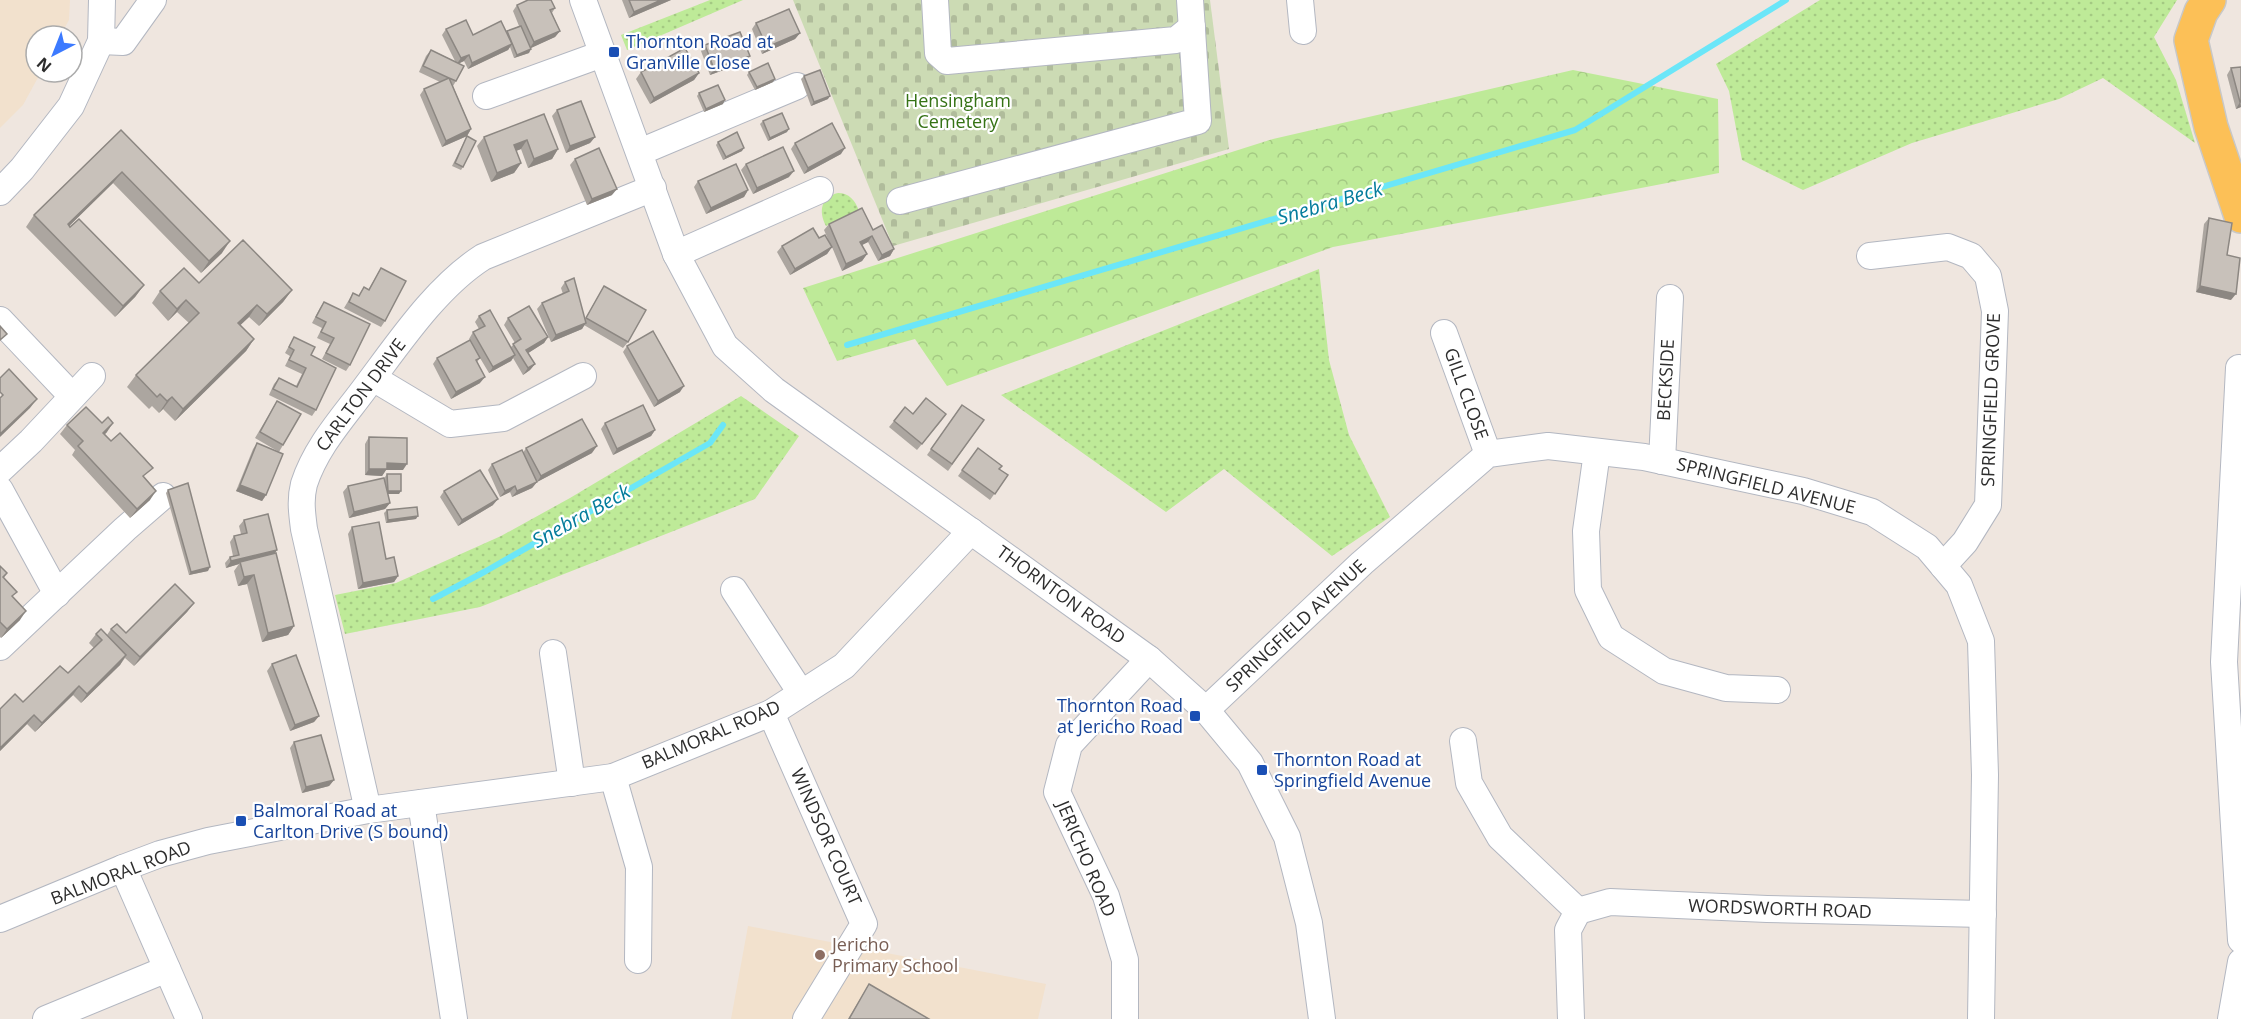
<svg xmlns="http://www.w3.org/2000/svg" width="2241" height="1019" font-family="'Open Sans',sans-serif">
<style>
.education{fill:#f2e1cd}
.grass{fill:url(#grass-dots)}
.forest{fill:url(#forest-crowns)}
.cemetery{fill:url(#cemetery-stones)}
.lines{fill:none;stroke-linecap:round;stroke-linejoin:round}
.stream{stroke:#6be6f8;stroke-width:6}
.minor-casing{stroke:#b3b7c1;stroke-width:28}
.major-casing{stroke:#c8c8c8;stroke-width:36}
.minor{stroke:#fff;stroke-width:26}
.major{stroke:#fcc057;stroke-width:33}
.wall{fill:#aca6a0}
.shaded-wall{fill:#8c8782}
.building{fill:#c8c1ba;stroke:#8c8782;stroke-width:1.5}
.transit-dot{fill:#1a4fb4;stroke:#fff;stroke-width:2}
.education-dot{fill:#8d6e63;stroke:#fff;stroke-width:2}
.labels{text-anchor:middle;stroke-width:4.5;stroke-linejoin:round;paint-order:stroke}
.transit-label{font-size:18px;fill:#164399;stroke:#fff;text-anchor:start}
.park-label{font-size:18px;fill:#357215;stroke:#fff}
.street-label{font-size:18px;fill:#2d2d2d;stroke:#fff}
.education-label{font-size:18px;fill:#785e54;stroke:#fff;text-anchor:start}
.water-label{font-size:20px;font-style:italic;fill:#047c9c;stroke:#fff}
</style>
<defs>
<pattern id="grass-dots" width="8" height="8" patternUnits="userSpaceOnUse" patternTransform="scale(1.5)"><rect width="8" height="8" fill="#beea98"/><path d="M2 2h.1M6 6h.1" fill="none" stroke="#a4c983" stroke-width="1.8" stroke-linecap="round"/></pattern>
<pattern id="forest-crowns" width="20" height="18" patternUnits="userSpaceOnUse" patternTransform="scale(1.5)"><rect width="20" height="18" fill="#beea98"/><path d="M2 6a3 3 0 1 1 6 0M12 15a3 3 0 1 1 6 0" fill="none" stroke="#a4c983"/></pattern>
<pattern id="cemetery-stones" width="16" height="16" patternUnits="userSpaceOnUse" patternTransform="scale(1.5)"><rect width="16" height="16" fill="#ccdbb4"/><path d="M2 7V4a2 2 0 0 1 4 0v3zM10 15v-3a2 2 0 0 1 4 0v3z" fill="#b0bc9b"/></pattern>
</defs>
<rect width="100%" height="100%" fill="#efe6df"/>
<g class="education">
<polygon points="0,0 70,0 69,20 60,36 36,36 36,72 41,72 23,105 0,128"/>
<polygon points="748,926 1046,984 1038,1019 731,1019"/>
</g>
<g class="grass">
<polygon points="710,0 743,0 627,50 621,35"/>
<polygon points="1820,0 2177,0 2154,37 2176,80 2195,143 2103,78 2059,99 1912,143 1803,190 1742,160 1729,91 1716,64"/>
<path d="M 838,193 C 849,193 855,200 859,211 L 826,226 C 818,211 821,197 838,193 Z"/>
<polygon points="1319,269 1329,360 1349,435 1390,517 1332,556 1224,469 1166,512 1001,395"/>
<polygon points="741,396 799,436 755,499 480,607 345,634 335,595 396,583 501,536 570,498"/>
</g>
<polygon class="forest" points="1573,70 1718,99 1719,173 1333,247 947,386 915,339 837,361 803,288 1273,139"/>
<polygon class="cemetery" points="793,0 1210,0 1229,149 893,246"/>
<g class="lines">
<g class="stream">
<polyline points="847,345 1575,130 1786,0"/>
<polyline points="433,599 486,571 710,443 723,425"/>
</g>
<defs>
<g id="minor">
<polyline points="583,0 676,254 725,346 774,390 1149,659 1206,710 1250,763 1287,837 1309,923 1322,1019"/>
<polyline points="935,0 938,53 947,61 1176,40 1192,27"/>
<polyline points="1300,0 1303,31"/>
<polyline points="101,41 123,42 153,0"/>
<polyline points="486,96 602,54"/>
<polyline points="640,152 797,86"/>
<polyline points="0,192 22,169 71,106 101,41 102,0"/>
<polyline points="900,201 1198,121 1190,0"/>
<polyline points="676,254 820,190"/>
<polyline points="1870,256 1948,247 1971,256 1988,276 1995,311 1988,505 1965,542 1943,566"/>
<polyline points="0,320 72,396"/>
<polyline points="1444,333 1488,454"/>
<polyline points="2239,368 2224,662 2241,940"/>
<polyline points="373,378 450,424 503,418 583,376"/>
<polyline points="1597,452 1586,531 1588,590 1611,637 1664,671 1726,688 1777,690"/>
<polyline points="1662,461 1670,298"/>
<polyline points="0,470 31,441 92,376"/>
<polyline points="0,490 57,594"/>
<polyline points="734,590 801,693"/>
<polyline points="0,647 125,529 163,496"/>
<polyline points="553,653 572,783"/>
<polyline points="1206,710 1362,563 1488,454 1548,446 1644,457 1803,491 1872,512 1927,547 1959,585 1981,641 1985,775 1981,1019"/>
<polyline points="771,713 864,924 806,1019"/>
<polyline points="1463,741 1469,783 1500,837 1578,911"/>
<polyline points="613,777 639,867 638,960"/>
<polyline points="421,803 454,1019"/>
<path d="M 368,810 L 304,529 C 302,513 300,500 304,484 C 316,447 342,419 365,388 C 399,343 436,287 483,257 L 653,188"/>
<polyline points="123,868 189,1019"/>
<polyline points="1578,911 1610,902 1767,909 1983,914"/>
<polyline points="0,919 123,868 160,854 208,841 368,810 613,777 771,713 844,666 971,531"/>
<polyline points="46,1019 167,969"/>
<polyline points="1125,1019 1125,960 1106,896 1057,792 1069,745 1149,659"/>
<polyline points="1571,1019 1568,930 1578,911"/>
<polyline points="2231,1019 2241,962"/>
</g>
<polyline id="major" points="2209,0 2201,12 2191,40 2211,127 2241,216"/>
</defs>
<use href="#minor" class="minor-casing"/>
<use href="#major" class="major-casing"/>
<use href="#minor" class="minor"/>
<use href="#major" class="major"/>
</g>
<g class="wall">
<polygon points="622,0 671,0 629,18"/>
<polygon points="517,5 555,8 552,13 560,31 555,37 530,48 529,53 514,58 510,47 508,50 468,69 464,61 459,63 456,81 453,86 471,129 467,136 442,147 420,95 424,89 440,82 419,72 426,56 431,50 455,61 442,35 446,29 473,35 506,32 519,26 513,11"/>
<polygon points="756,23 800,33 795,39 762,54 752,29"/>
<polygon points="705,45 745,62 710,75 701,51"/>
<polygon points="2241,67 2241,107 2236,109 2227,75 2231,68"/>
<polygon points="641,72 699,73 694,80 650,104 636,79"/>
<polygon points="749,72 773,82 755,90 747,75"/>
<polygon points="804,76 828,99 811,106 801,79"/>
<polygon points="699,93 723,104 704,112 697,96"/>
<polygon points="557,110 595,137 590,143 566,153 552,116"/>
<polygon points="544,114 558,149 552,159 528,168 521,149 516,151 521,163 514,173 491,182 477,146 484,137"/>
<polygon points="763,121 787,132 768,141 760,124"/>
<polygon points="121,130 222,253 201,273 113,183 69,226 144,285 135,297 115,317 26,227 34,215"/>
<polygon points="467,136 463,167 461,170 452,166"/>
<polygon points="718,142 742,151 723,160 716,145"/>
<polygon points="795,143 841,154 804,174 791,149"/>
<polygon points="575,159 612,195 587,205 570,165"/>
<polygon points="746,164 789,177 753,194 741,170"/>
<polygon points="698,181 748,190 744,197 706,214 694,187"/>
<polygon points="2209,218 2227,255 2231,300 2196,292 2204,224"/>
<polygon points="829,224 873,230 894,249 890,256 878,261 868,242 862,245 867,254 862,261 842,271 832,247 827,254 790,275 777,252 782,246 819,238 831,246 824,230"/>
<polygon points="381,268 385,321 381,327 344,308 353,293 358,296 364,287 368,290"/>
<polygon points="565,282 585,319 604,286 628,342 623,348 584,325 582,329 551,342 537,309 542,303 563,294 561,288"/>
<polygon points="199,283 292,290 283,302 259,326 249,317 240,325 254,339 246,351 175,421 163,409 159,413 152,406 149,409 127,387 136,375 189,323 177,312 168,321 152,303 160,291"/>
<polygon points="324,302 350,365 346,371 322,359 330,344 317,338 322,328 312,323 320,308"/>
<polygon points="479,316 511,347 515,343 504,325 508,318 548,337 544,343 528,353 535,364 530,370 523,375 513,358 511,361 489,373 480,358 477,362 480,383 451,399 433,364 437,358 470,340 469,339 473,332 479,329 475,322"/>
<polygon points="294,337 311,355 316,410 312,416 269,395 274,384 279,378 296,386 302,374 285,366 290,356 285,353"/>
<polygon points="627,346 680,392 654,407 623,352"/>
<polygon points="277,401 283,445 279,452 255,438"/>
<polygon points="962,405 984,420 948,471 927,455"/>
<polygon points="913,414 942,420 917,450 889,427 894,421"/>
<polygon points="605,423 655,430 651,436 613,455 601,429"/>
<polygon points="67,425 107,432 105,434 145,478 150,500 130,518 72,455 75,450 60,434"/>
<polygon points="369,437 403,470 386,470 382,476 365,475 365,444"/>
<polygon points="257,443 266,495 262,501 236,491 253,449"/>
<polygon points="526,448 592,453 537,482 532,488 512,497 510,492 500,497 488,470 492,464 523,453"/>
<polygon points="978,448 999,469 1008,475 990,500 958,476"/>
<polygon points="387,474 399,494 388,494 390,503 385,509 349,518 343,492 348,486 385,483 385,477"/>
<polygon points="168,490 208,571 189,575 166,493"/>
<polygon points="444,491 493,505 458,526 440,497"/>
<polygon points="387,510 416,519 386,523 384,513"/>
<polygon points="244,520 277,550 274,554 294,626 288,635 262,642 247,584 238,586 234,571 239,564 226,568 225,563 230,557 233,556 230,542 234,536 241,534 239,526"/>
<polygon points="352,527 386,559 398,576 394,582 358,589 348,534"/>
<polygon points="0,566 7,573 4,578 13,597 20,620 1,638 0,637"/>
<polygon points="194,603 187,612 134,666 125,658 120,665 81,703 73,695 35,732 27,724 0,751 0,709 23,702 68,673 94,648 89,643 96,634 107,635 111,629 126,633"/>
<polygon points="272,664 319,716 314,722 290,731 267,671"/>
<polygon points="294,742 334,780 329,786 302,793 290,748"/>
<polygon points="869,984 929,1019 848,1019"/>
</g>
<g class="shaded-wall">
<polygon points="661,0 671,0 629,18 634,12"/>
<polygon points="560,31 555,37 529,49 534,42"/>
<polygon points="800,33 795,39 762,54 767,47"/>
<polygon points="512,44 508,50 468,69 472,63"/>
<polygon points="531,49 529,53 514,58 517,55"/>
<polygon points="469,55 464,61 456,65 461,58"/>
<polygon points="750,56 745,62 710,75 714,69"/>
<polygon points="699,73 694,80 650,104 654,98"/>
<polygon points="775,79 773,82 755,90 757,87"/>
<polygon points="830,96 828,99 811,106 814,102"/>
<polygon points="725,100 723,104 704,112 706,109"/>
<polygon points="2240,102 2241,107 2236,109"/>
<polygon points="471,129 467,136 442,147 446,141"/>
<polygon points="789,129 787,132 768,141 770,138"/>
<polygon points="595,137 590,143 566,153 570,146"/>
<polygon points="527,140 521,149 508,154 514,145"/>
<polygon points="744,148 742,151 723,160 726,157"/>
<polygon points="845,148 841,154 804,174 808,168"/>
<polygon points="558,149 552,159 528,168 534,159"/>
<polygon points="521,163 514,173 491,182 497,173"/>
<polygon points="794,171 789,177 753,194 757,188"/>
<polygon points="122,172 113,183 59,236 68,224"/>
<polygon points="617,189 612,195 587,205 592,199"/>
<polygon points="748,190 744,197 706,214 711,208"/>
<polygon points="872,236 868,242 856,248 860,242"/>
<polygon points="230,241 222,253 201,273 209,261"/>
<polygon points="832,247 827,254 790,275 795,269"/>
<polygon points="894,249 890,256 878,261 882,255"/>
<polygon points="867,254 862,261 842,271 846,264"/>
<polygon points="144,285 135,297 115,317 123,306"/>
<polygon points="2200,286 2236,294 2231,300 2196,292"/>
<polygon points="292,290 283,302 259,326 267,314"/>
<polygon points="186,300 177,312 168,321 177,309"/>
<polygon points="257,305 249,317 230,335 238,323"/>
<polygon points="586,323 582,329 551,342 556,335"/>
<polygon points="548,337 544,343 522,357 526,350"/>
<polygon points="254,339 246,351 175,421 183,409"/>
<polygon points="515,355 511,361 489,373 493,367"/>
<polygon points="535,364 530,370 523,375 528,368"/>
<polygon points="485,377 480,383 451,399 456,392"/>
<polygon points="684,386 680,392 654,407 658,401"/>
<polygon points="172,397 163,409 159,413 167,401"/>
<polygon points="37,399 30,408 0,437 0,434"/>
<polygon points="113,423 107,432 97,442 103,433"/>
<polygon points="655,430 651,436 613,455 617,449"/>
<polygon points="597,446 592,453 537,482 541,476"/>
<polygon points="387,463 407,464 403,470 386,470 382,476 365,475 369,469"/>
<polygon points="537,482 532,488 512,497 517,491"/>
<polygon points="240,485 266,495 262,501 236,491"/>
<polygon points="515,486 510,492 500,497 505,491"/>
<polygon points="156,491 150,500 130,518 137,509"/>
<polygon points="388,491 401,491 399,494 385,494"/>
<polygon points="498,499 493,505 458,526 462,520"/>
<polygon points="390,503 385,509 349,518 354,512"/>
<polygon points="418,516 416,519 386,523 388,520"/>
<polygon points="277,550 273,556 240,562 239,564 226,568 231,561"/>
<polygon points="210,567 208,571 189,575 191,572"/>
<polygon points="254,575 247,584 238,586 244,577"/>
<polygon points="398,576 394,582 358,589 363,583"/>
<polygon points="194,603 187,612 134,666 140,657"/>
<polygon points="26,611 20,620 1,638 7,629"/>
<polygon points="294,626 288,635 262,642 268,633"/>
<polygon points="126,655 120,665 81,703 87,694"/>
<polygon points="79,686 73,695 35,732 42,723"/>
<polygon points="34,715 27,724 0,751 0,748"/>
<polygon points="319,716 314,722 290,731 295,725"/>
<polygon points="334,780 329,786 302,793 306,787"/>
</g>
<g class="building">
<polygon points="528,0 551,0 555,8 550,10 560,31 534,42 517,5"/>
<polygon points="629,0 661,0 634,12"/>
<polygon points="789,9 800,33 767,47 756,23"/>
<polygon points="466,20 473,35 501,21 512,44 472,63 469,55 461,58 446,29"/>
<polygon points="521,26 531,49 517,55 507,31"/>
<polygon points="740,32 750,56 714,69 705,45"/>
<polygon points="685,48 699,73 654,98 641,72"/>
<polygon points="431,50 464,66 456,81 449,78 471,129 446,141 424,89 449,78 423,66"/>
<polygon points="768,63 775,79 757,87 749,72"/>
<polygon points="2241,67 2241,102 2240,102 2231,68"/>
<polygon points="820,70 830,96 814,102 804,76"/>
<polygon points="718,85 725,100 706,109 699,93"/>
<polygon points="581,101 595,137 570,146 557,110"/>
<polygon points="782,113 789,129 770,138 763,121"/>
<polygon points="544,114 558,149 534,159 527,140 514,145 521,163 497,173 484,137"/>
<polygon points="832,123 845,148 808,168 795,143"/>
<polygon points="121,130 230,241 209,261 122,172 68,224 70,227 79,219 144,285 123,306 34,215"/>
<polygon points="737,132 744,148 726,157 718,142"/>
<polygon points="467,136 476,141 463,167 455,163"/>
<polygon points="783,147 794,171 757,188 746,164"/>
<polygon points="599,148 617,189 592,199 575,159"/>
<polygon points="736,164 748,190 711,208 698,181"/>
<polygon points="862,208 873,230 882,225 894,249 882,255 872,236 860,242 867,254 846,264 829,224"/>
<polygon points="2209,218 2232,223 2227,255 2240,258 2236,294 2200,286"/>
<polygon points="813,228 819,238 825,235 832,247 795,269 782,246"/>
<polygon points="243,240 292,290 267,314 257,305 238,323 254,339 183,409 172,397 167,401 160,394 157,397 136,375 199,313 186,300 177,309 160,291 184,268 199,283"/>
<polygon points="381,268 406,281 385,321 349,302 353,293 359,296 364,287 369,290"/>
<polygon points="574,278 586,323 556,335 542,303 569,291 565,282"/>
<polygon points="604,286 646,310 628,342 586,318"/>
<polygon points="324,302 370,324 350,365 326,353 334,338 321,332 326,322 316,317"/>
<polygon points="529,306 548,337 526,350 535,364 528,368 513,344 521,339 508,318"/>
<polygon points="490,310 515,355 493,367 473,332 485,326 479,316"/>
<polygon points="0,326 7,334 0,340"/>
<polygon points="653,331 684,386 658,401 627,346"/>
<polygon points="294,337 315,347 311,355 336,368 316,410 273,389 279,378 297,387 306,368 289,360 294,350 289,347"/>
<polygon points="470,340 480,358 476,360 485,377 456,392 437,358"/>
<polygon points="9,369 37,399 0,434 0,398 3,395 0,392 0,378"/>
<polygon points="926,398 946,414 922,444 894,421 905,407 913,414"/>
<polygon points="277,401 301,414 283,445 260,432"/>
<polygon points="643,405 655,430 617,449 605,423"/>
<polygon points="962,405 984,420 952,464 931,449"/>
<polygon points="86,407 102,423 108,417 113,423 103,433 111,441 120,433 153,468 143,476 156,491 137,509 78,446 83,441 67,425"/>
<polygon points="582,419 597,446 541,476 526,448"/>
<polygon points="369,437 407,438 407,464 387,463 387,469 369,469"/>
<polygon points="257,443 283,454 266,495 240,485"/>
<polygon points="978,448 1002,466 999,469 1008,475 995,494 962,470"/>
<polygon points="522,450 537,482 517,491 515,486 505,491 492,464"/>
<polygon points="480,470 498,499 462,520 444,491"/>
<polygon points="387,474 401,474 401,491 388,491"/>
<polygon points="384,478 390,503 354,512 348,486"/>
<polygon points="188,483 210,567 191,572 168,490"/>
<polygon points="417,507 418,516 388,520 387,510"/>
<polygon points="268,514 277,550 231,561 230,557 239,555 234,536 247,533 244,520"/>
<polygon points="379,522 386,559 394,557 398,576 363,583 352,527"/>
<polygon points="276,553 294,626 268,633 254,575 244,577 240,562"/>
<polygon points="0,566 7,573 3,577 17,592 12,596 26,611 7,629 0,622"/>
<polygon points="175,584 194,603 140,657 111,629 117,624 126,633"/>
<polygon points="101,629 126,655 87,694 79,686 42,723 34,715 0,748 0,709 15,694 23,702 60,666 68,673 102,640 96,634"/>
<polygon points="296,655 319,716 295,725 272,664"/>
<polygon points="321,735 334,780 306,787 294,742"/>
<polygon points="869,984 929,1019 849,1019"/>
</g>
<g class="transit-dot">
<rect x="608" y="46" width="12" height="12" rx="3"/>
<rect x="1189" y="710" width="12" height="12" rx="3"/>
<rect x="1256" y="764" width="12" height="12" rx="3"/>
<rect x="235" y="815" width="12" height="12" rx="3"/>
</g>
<circle class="education-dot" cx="820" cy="955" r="6"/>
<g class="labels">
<g class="transit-label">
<text x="626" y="48">Thornton Road at<tspan x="626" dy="21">Granville Close</tspan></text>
<text x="1183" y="712" text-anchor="end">Thornton Road<tspan x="1183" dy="21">at Jericho Road</tspan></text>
<text x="1274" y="766">Thornton Road at<tspan x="1274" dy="21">Springfield Avenue</tspan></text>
<text x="253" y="817">Balmoral Road at<tspan x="253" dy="21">Carlton Drive (S bound)</tspan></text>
</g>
<g class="park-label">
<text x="958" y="107">Hensingham<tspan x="958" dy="21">Cemetery</tspan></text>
</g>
<g class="street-label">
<text transform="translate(1666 380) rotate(-87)" y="6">BECKSIDE</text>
<text transform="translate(1466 394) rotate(70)" y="6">GILL CLOSE</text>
<text transform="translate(361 395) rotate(-53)" y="6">CARLTON DRIVE</text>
<text transform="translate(1991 400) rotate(-88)" y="6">SPRINGFIELD GROVE</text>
<text transform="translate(1766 486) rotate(14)" y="6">SPRINGFIELD AVENUE</text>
<text transform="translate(1061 595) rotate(36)" y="6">THORNTON ROAD</text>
<text transform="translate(1296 626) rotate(-43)" y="6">SPRINGFIELD AVENUE</text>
<text transform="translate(711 735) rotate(-23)" y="6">BALMORAL ROAD</text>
<text transform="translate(826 837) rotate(66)" y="6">WINDSOR COURT</text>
<text transform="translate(1086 859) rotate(67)" y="6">JERICHO ROAD</text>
<text transform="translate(121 873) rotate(-21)" y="6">BALMORAL ROAD</text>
<text transform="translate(1780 909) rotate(2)" y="6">WORDSWORTH ROAD</text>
</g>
<g class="education-label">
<text x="832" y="951">Jericho<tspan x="832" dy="21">Primary School</tspan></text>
</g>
<g class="water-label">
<text transform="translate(1330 203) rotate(-16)" y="7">Snebra Beck</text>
<text transform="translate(581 516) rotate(-29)" y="7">Snebra Beck</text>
</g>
</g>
<g transform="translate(54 54) rotate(222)"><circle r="28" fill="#ffffff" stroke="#ababab" stroke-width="1.5"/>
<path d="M0-4.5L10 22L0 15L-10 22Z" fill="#3c7aff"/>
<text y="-9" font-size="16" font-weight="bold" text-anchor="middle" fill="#2d2d2d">N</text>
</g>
</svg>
